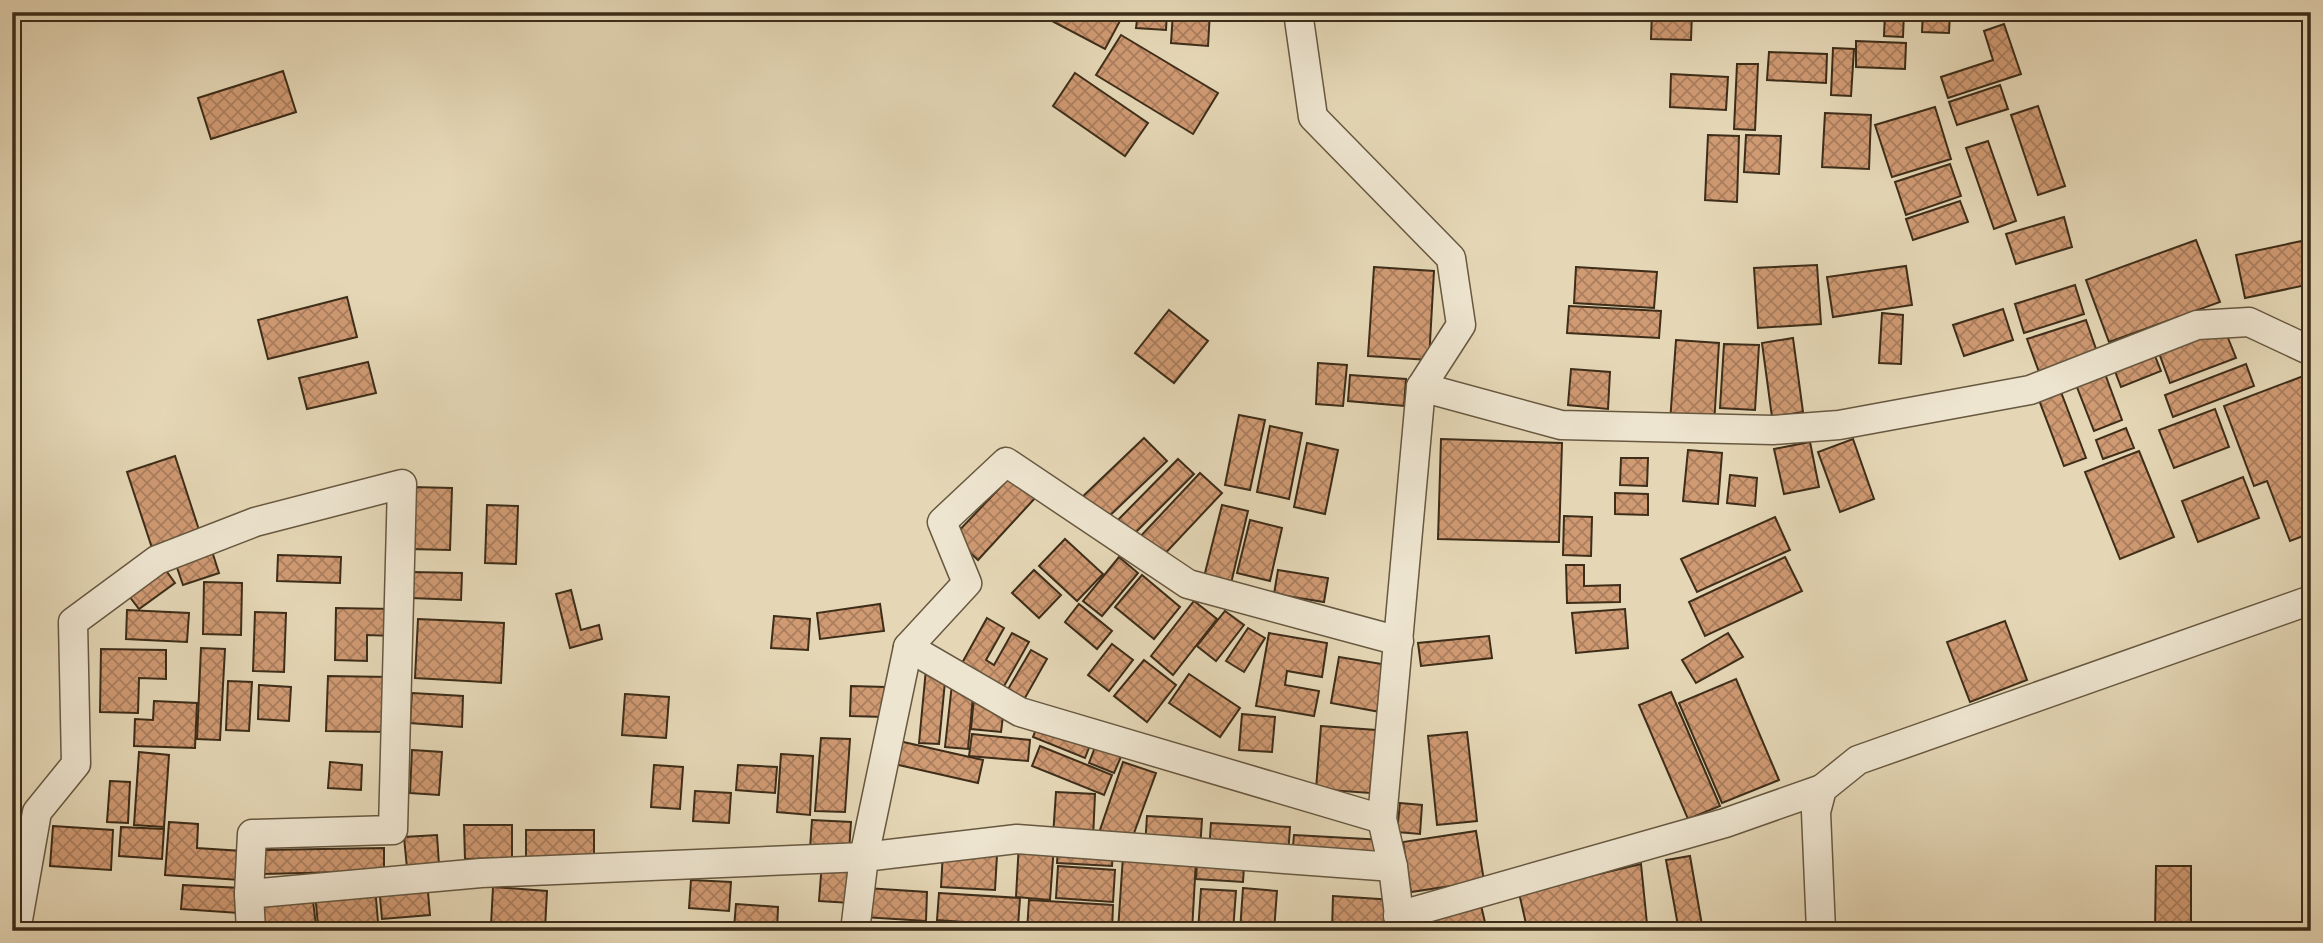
<svg xmlns="http://www.w3.org/2000/svg" width="2323" height="943" font-family="'Sorts Mill Goudy',serif">
<style>
.building{fill:url(#building-cross-hatch);stroke:#3d2d19;stroke-width:2}
.lines{fill:none;stroke-linecap:round;stroke-linejoin:round}
.minor-casing{stroke:#675840;stroke-width:31}
.minor{stroke:#eee5d0;stroke-width:28}
</style>
<defs>
<pattern id="building-cross-hatch" width="8" height="8" patternUnits="userSpaceOnUse" patternTransform="scale(1.75)"><rect width="8" height="8" fill="#d09a73"/><path d="M0 0l8 8M0 8l8-8" fill="none" stroke="#aa7e5e"/></pattern>
</defs>
<rect width="100%" height="100%" fill="#e5d7b6"/>
<filter id="stains"><feTurbulence type="fractalNoise" baseFrequency=".00286" numOctaves="4"/><feColorMatrix values="0 0 0 0 .2 0 0 0 0 .09 0 0 0 0 .02 0 0 0 .5 -.17"/></filter>
<radialGradient id="worn" r=".72"><stop offset=".6" stop-color="#630" stop-opacity="0"/><stop offset="1" stop-color="#630" stop-opacity=".3"/></radialGradient>
<g class="building">
<polygon points="1035,12 1107,12 1121,19 1105,49"/>
<polygon points="1138,12 1167,12 1166,30 1136,28"/>
<polygon points="1173,12 1210,12 1208,46 1171,43"/>
<polygon points="1652,12 1692,12 1691,40 1651,39"/>
<polygon points="1885,12 1904,12 1903,37 1884,36"/>
<polygon points="1923,12 1950,12 1949,33 1922,32"/>
<polygon points="2004,24 2021,74 1948,98 1941,77 1993,60 1984,31"/>
<polygon points="1121,35 1218,93 1193,134 1096,75"/>
<polygon points="1856,41 1906,43 1905,69 1856,67"/>
<polygon points="1833,48 1854,49 1851,96 1831,95"/>
<polygon points="1769,52 1827,54 1826,83 1767,80"/>
<polygon points="1737,64 1758,64 1755,130 1734,129"/>
<polygon points="283,71 296,112 211,139 198,98"/>
<polygon points="1075,73 1148,123 1125,156 1053,106"/>
<polygon points="1671,74 1728,77 1726,110 1670,107"/>
<polygon points="2000,85 2008,109 1957,125 1949,102"/>
<polygon points="2038,106 2065,186 2038,195 2011,115"/>
<polygon points="1935,107 1951,159 1892,177 1875,125"/>
<polygon points="1825,113 1871,115 1869,169 1822,167"/>
<polygon points="1708,135 1739,136 1737,202 1705,200"/>
<polygon points="1746,135 1781,136 1779,174 1744,172"/>
<polygon points="1988,141 2016,221 1994,229 1966,148"/>
<polygon points="1950,164 1961,196 1906,215 1895,182"/>
<polygon points="1960,201 1968,222 1913,240 1906,219"/>
<polygon points="2064,217 2072,247 2016,264 2006,234"/>
<polygon points="2311,239 2311,284 2245,298 2236,255"/>
<polygon points="2196,240 2220,302 2109,342 2086,280"/>
<polygon points="1817,265 1821,324 1758,328 1754,268"/>
<polygon points="1906,266 1912,305 1833,317 1827,277"/>
<polygon points="1374,267 1434,271 1429,360 1368,356"/>
<polygon points="1576,267 1657,272 1654,308 1574,303"/>
<polygon points="2075,285 2084,314 2024,333 2015,304"/>
<polygon points="347,297 357,337 268,359 258,320"/>
<polygon points="1569,306 1661,311 1659,338 1567,333"/>
<polygon points="2003,309 2013,340 1964,356 1953,325"/>
<polygon points="1169,310 1208,341 1174,383 1135,353"/>
<polygon points="1882,313 1903,315 1901,364 1879,363"/>
<polygon points="2086,320 2097,352 2039,372 2027,339"/>
<polygon points="2224,328 2236,358 2170,383 2159,353"/>
<polygon points="1793,338 1803,412 1772,417 1762,343"/>
<polygon points="1676,340 1719,343 1714,425 1670,422"/>
<polygon points="1724,344 1759,345 1755,410 1720,408"/>
<polygon points="2153,351 2161,371 2121,387 2113,366"/>
<polygon points="368,362 376,393 307,409 299,378"/>
<polygon points="1318,363 1347,365 1343,406 1316,404"/>
<polygon points="2246,364 2254,386 2173,417 2165,395"/>
<polygon points="1571,369 1610,372 1608,409 1568,405"/>
<polygon points="2104,371 2122,420 2094,431 2075,382"/>
<polygon points="1350,375 1406,379 1404,406 1348,401"/>
<polygon points="2306,375 2311,387 2311,533 2290,541 2267,481 2254,486 2224,406"/>
<polygon points="2061,392 2086,458 2064,466 2039,400"/>
<polygon points="2215,409 2229,447 2174,468 2159,430"/>
<polygon points="1239,415 1265,420 1250,490 1225,485"/>
<polygon points="1270,426 1302,433 1289,499 1257,492"/>
<polygon points="2126,428 2134,448 2103,459 2096,440"/>
<polygon points="1144,438 1167,461 1101,524 1078,501"/>
<polygon points="1441,439 1562,443 1559,542 1438,539"/>
<polygon points="1853,439 1874,499 1840,512 1818,452"/>
<polygon points="1810,442 1819,487 1784,494 1774,449"/>
<polygon points="1307,443 1338,450 1325,514 1294,507"/>
<polygon points="1688,450 1722,453 1718,504 1683,501"/>
<polygon points="2139,451 2174,537 2120,559 2085,472"/>
<polygon points="175,456 200,533 152,548 127,472"/>
<polygon points="1621,458 1648,458 1647,486 1620,485"/>
<polygon points="1178,459 1194,474 1128,540 1113,525"/>
<polygon points="1200,473 1222,493 1158,561 1137,540"/>
<polygon points="1012,475 1036,497 978,560 953,537"/>
<polygon points="1730,475 1757,478 1755,506 1727,503"/>
<polygon points="2243,477 2259,518 2198,542 2182,501"/>
<polygon points="412,487 452,488 450,550 410,549"/>
<polygon points="1615,493 1648,494 1648,515 1615,514"/>
<polygon points="487,505 518,506 516,564 485,563"/>
<polygon points="1222,505 1248,511 1229,592 1202,585"/>
<polygon points="1564,516 1592,517 1591,556 1563,555"/>
<polygon points="1775,517 1790,550 1697,592 1681,559"/>
<polygon points="1250,520 1282,528 1270,581 1237,573"/>
<polygon points="1065,539 1103,574 1077,601 1039,566"/>
<polygon points="211,548 219,573 183,585 174,559"/>
<polygon points="278,555 341,557 340,583 277,581"/>
<polygon points="1119,557 1138,573 1102,616 1083,601"/>
<polygon points="1785,557 1802,591 1705,636 1689,602"/>
<polygon points="162,565 175,583 139,609 126,592"/>
<polygon points="1566,565 1584,565 1584,586 1620,585 1620,602 1567,603"/>
<polygon points="1034,570 1061,595 1039,618 1012,593"/>
<polygon points="1278,570 1328,578 1324,602 1274,594"/>
<polygon points="412,572 462,573 461,600 411,598"/>
<polygon points="1142,575 1180,607 1154,639 1115,607"/>
<polygon points="204,582 242,583 241,635 203,634"/>
<polygon points="571,590 581,630 599,625 602,639 570,648 556,594"/>
<polygon points="1194,601 1217,619 1173,675 1151,656"/>
<polygon points="880,604 884,631 820,639 817,613"/>
<polygon points="1079,604 1112,631 1097,649 1065,622"/>
<polygon points="336,608 394,609 393,636 367,635 367,661 335,660"/>
<polygon points="1625,609 1628,648 1576,653 1572,613"/>
<polygon points="127,610 189,613 187,642 126,639"/>
<polygon points="1225,611 1244,625 1216,661 1197,646"/>
<polygon points="255,612 286,613 284,672 253,671"/>
<polygon points="774,616 810,619 808,650 771,648"/>
<polygon points="987,618 1004,628 986,660 994,665 1012,633 1029,642 999,695 957,672"/>
<polygon points="418,619 504,623 501,683 415,678"/>
<polygon points="2005,621 2027,680 1970,702 1947,642"/>
<polygon points="1248,628 1265,638 1244,672 1226,661"/>
<polygon points="1269,633 1327,643 1322,677 1287,671 1285,685 1319,691 1314,716 1256,706"/>
<polygon points="1728,633 1743,657 1696,683 1682,660"/>
<polygon points="1489,636 1492,658 1421,666 1418,643"/>
<polygon points="1112,644 1133,660 1109,691 1088,675"/>
<polygon points="201,648 225,649 220,740 197,739"/>
<polygon points="101,649 166,650 166,679 139,678 138,713 100,712"/>
<polygon points="1031,650 1047,659 1021,705 1004,696"/>
<polygon points="1339,657 1388,665 1380,712 1331,703"/>
<polygon points="1144,660 1176,685 1147,722 1114,696"/>
<polygon points="926,669 946,671 939,744 919,743"/>
<polygon points="1189,674 1240,708 1220,737 1169,703"/>
<polygon points="328,676 390,677 389,732 326,731"/>
<polygon points="1736,679 1779,780 1722,803 1679,703"/>
<polygon points="228,681 252,682 249,731 226,730"/>
<polygon points="952,684 974,686 968,749 945,747"/>
<polygon points="259,685 291,687 289,721 258,719"/>
<polygon points="851,686 886,687 885,717 850,716"/>
<polygon points="1671,692 1720,806 1688,819 1639,705"/>
<polygon points="412,693 463,696 462,727 410,723"/>
<polygon points="625,694 669,697 666,738 622,735"/>
<polygon points="974,697 1004,708 1001,732 971,729"/>
<polygon points="154,701 197,703 195,748 134,746 135,719 153,720"/>
<polygon points="1242,714 1275,717 1272,752 1239,750"/>
<polygon points="1040,719 1092,740 1085,758 1033,737"/>
<polygon points="1321,726 1376,730 1370,793 1316,789"/>
<polygon points="1467,732 1477,821 1437,825 1428,736"/>
<polygon points="972,734 1030,740 1028,761 969,756"/>
<polygon points="821,738 850,739 845,812 815,811"/>
<polygon points="899,741 983,760 978,783 894,764"/>
<polygon points="1097,742 1123,752 1114,773 1089,763"/>
<polygon points="1040,746 1112,775 1104,795 1032,766"/>
<polygon points="412,750 442,752 439,795 410,793"/>
<polygon points="139,752 169,755 164,827 134,825"/>
<polygon points="781,754 813,756 810,815 777,812"/>
<polygon points="330,762 362,765 361,790 328,788"/>
<polygon points="1123,762 1156,773 1130,844 1099,833"/>
<polygon points="654,765 683,767 680,809 651,807"/>
<polygon points="738,765 777,767 775,793 736,790"/>
<polygon points="110,781 130,782 128,823 107,822"/>
<polygon points="695,791 731,793 729,823 693,821"/>
<polygon points="1056,792 1095,794 1093,839 1053,836"/>
<polygon points="1400,803 1422,805 1420,834 1397,832"/>
<polygon points="1147,816 1202,819 1200,850 1145,846"/>
<polygon points="812,820 851,822 849,851 810,848"/>
<polygon points="169,822 198,824 197,848 242,851 240,880 165,875"/>
<polygon points="1211,823 1290,827 1288,856 1209,851"/>
<polygon points="464,825 512,825 512,858 465,859"/>
<polygon points="53,826 113,830 111,870 50,866"/>
<polygon points="121,827 164,829 162,859 119,856"/>
<rect x="526" y="830" width="68" height="35"/>
<polygon points="1476,831 1484,881 1411,892 1403,842"/>
<polygon points="437,835 439,865 407,868 404,837"/>
<polygon points="1294,835 1384,840 1383,862 1292,857"/>
<polygon points="1019,842 1054,845 1050,900 1016,897"/>
<polygon points="384,848 384,871 263,874 263,850"/>
<polygon points="1058,848 1113,852 1112,866 1057,863"/>
<polygon points="943,851 997,855 995,890 941,887"/>
<polygon points="1123,856 1196,860 1192,931 1118,931"/>
<polygon points="1690,856 1703,931 1679,931 1666,860"/>
<polygon points="822,862 854,865 851,903 819,901"/>
<polygon points="1197,864 1244,866 1243,882 1196,879"/>
<polygon points="1641,864 1647,924 1611,927 1611,931 1513,931 1527,928 1519,893"/>
<polygon points="1058,866 1115,870 1113,902 1056,898"/>
<polygon points="2156,866 2191,866 2191,931 2155,931"/>
<polygon points="691,880 731,882 729,911 689,908"/>
<polygon points="427,881 430,915 382,919 379,886"/>
<polygon points="183,885 241,888 239,913 181,909"/>
<polygon points="375,887 378,922 318,926 315,892"/>
<polygon points="493,887 547,891 545,929 491,925"/>
<polygon points="866,888 927,892 926,921 864,917"/>
<polygon points="1243,888 1277,891 1274,931 1240,931"/>
<polygon points="1201,889 1236,891 1233,931 1198,931"/>
<polygon points="312,892 316,926 265,931 256,897"/>
<polygon points="939,893 1020,898 1018,926 937,920"/>
<polygon points="1333,896 1394,900 1392,931 1332,931"/>
<polygon points="1029,900 1113,905 1112,931 1027,931"/>
<polygon points="1480,901 1487,931 1415,931 1413,917"/>
<polygon points="736,904 778,907 777,931 734,928"/>
<polygon points="1921,924 1962,925 1962,931 1921,931"/>
</g>
<g class="lines">
<defs>
<g id="minor">
<polyline points="1298,12 1313,117 1451,258 1461,325 1421,387 1382,819 1393,867 1401,931"/>
<polyline points="1421,387 1561,425 1773,430 1839,425 2030,390 2197,325 2249,322 2311,351"/>
<polyline points="908,647 1020,712 1382,819"/>
<polyline points="249,894 481,873 864,857 1017,839 1393,867"/>
<polyline points="1398,916 1725,823 1822,789"/>
<polyline points="16,931 37,812 76,764 73,622 157,560 255,522 402,484 393,830 252,834 249,894 251,931"/>
<polyline points="855,931 864,857 908,647 967,583 942,522 1006,462 1188,584 1399,641"/>
<polyline points="1821,931 1816,812 1822,789 1858,760 2311,600"/>
</g>
</defs>
<use href="#minor" class="minor-casing"/>
<use href="#minor" class="minor"/>
</g>
<rect width="2323" height="943" fill="none" stroke="#e5d7b6" stroke-width="42"/>
<rect x="14" y="14" width="2295" height="915" fill="none" stroke="#3d2d19" stroke-width="3.5"/>
<rect x="21" y="21" width="2281" height="901" fill="none" stroke="#3d2d19" stroke-width="2"/>
<rect width="100%" height="100%" filter="url(#stains)"/>
<rect width="100%" height="100%" fill="url(#worn)"/>
</svg>
